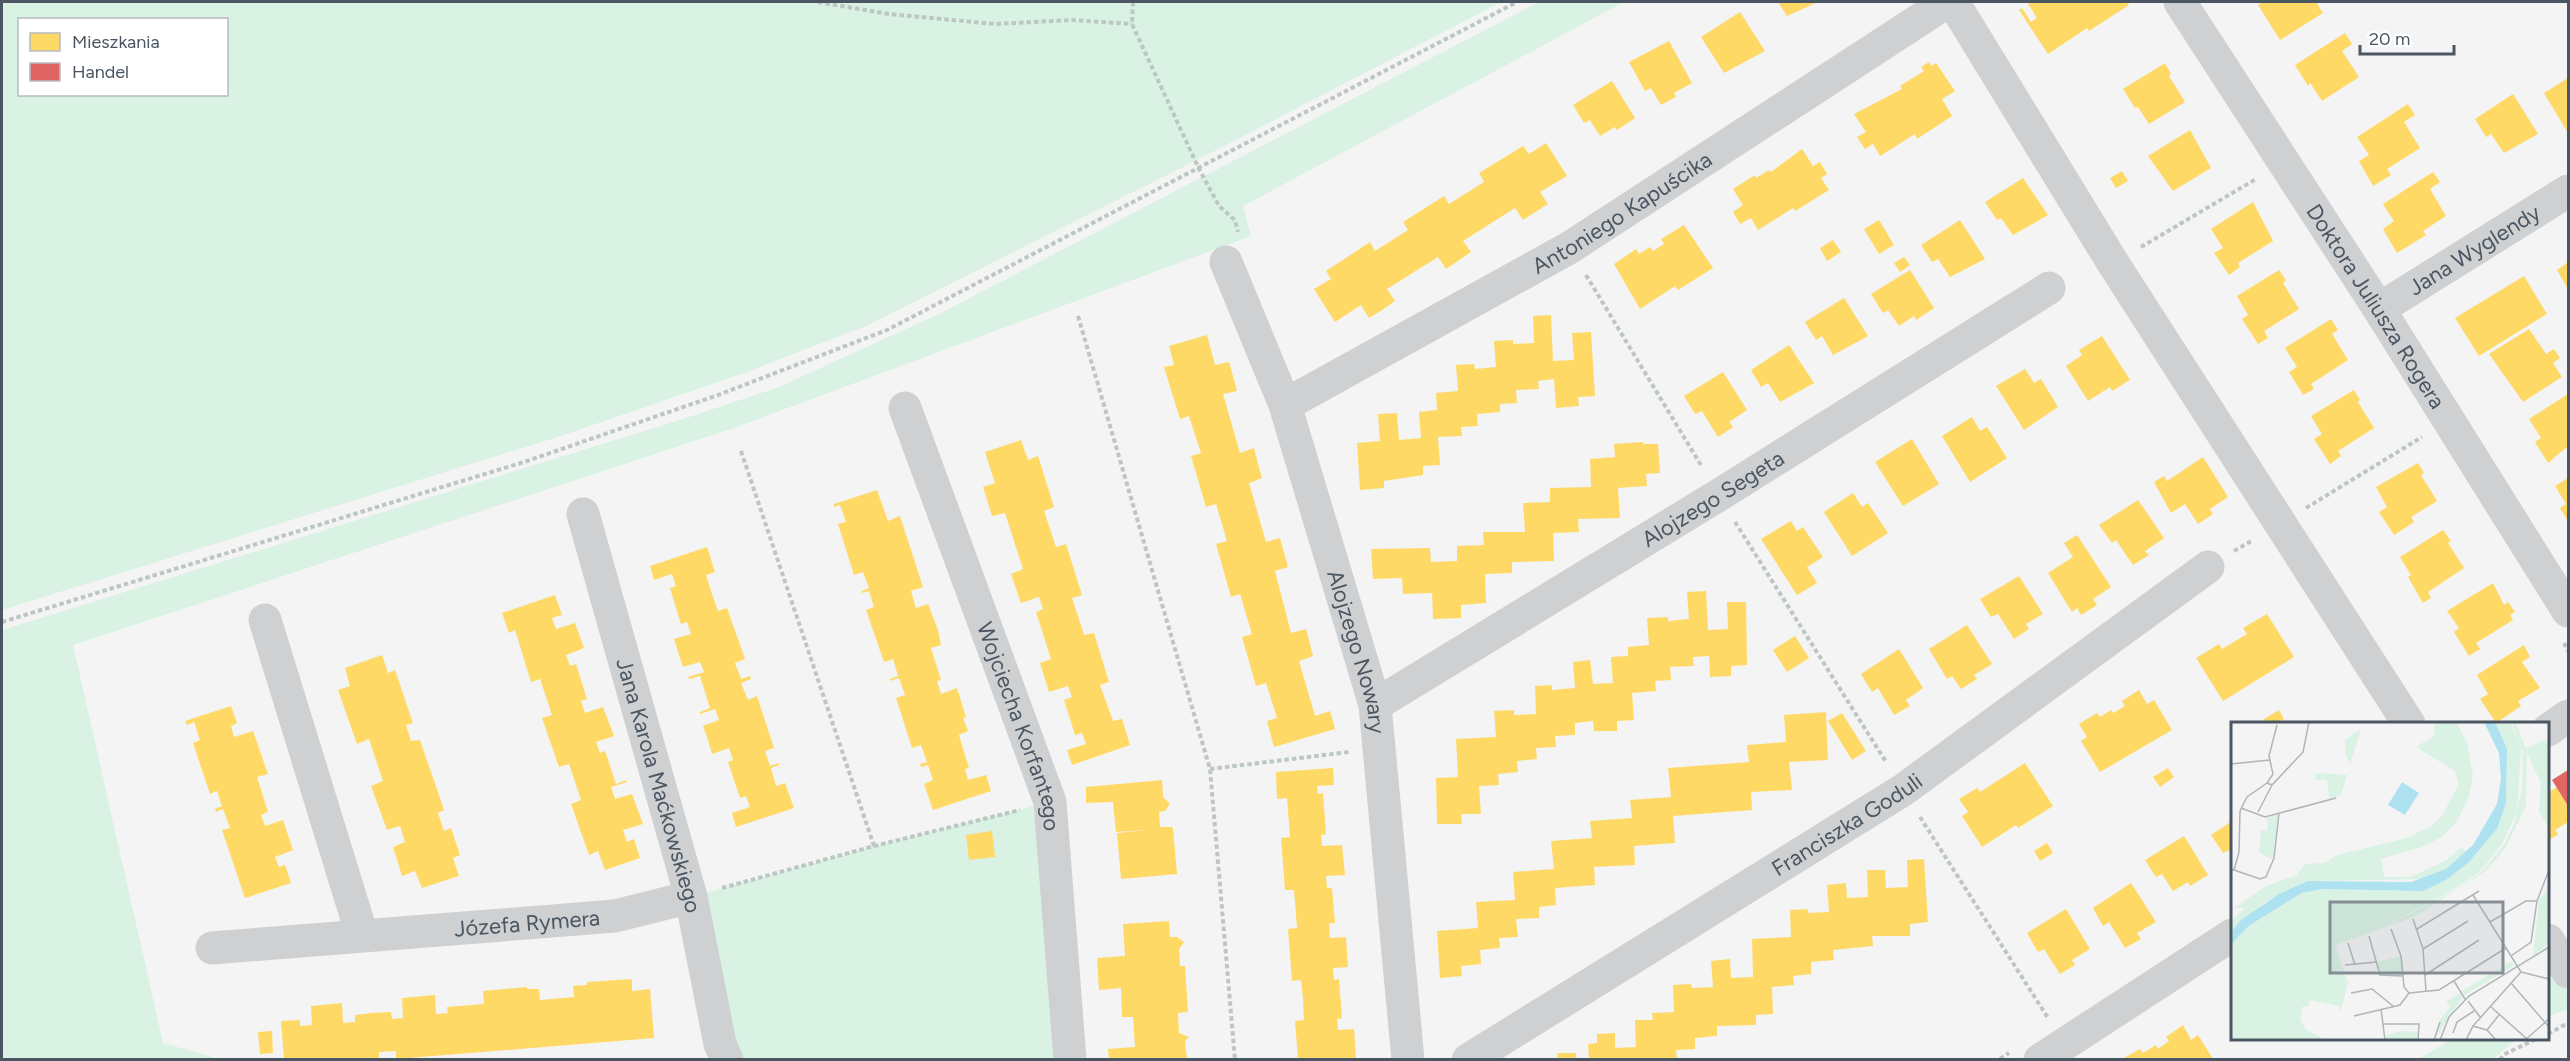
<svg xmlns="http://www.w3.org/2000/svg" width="2570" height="1061" font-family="Figtree,sans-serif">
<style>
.green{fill:#d9f2e3;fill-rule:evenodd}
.homes{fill:#ffd966}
.shops{fill:#e06666}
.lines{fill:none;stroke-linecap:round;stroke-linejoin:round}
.path{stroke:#bcc7c4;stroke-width:4;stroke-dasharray:4.5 3;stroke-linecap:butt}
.minor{stroke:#ced0d2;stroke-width:33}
.labels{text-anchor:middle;stroke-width:6;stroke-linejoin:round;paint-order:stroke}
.street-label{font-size:22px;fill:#4a5661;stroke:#fff}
.inset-road{fill:none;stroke:#b0b5b9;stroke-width:1.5}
.view{fill:#868d94;fill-opacity:0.15;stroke:#868d94;stroke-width:3}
.inset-edge{fill:none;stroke:#4a5661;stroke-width:3}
</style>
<rect width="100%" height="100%" fill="#f4f4f4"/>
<g class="green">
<path d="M 2,2 L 1501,2 L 1205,156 L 866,326 L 744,373 L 561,436 L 2,610 ZM 20,20 L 226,20 L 226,94 L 20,94 Z"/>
<polygon points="1539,2 1624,2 1243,206 1251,236 734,428 73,645 163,1043 220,1059 2,1059 2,630 683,419 779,387 939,314"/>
<polygon points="1050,802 1070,1059 727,1059 691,897 874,846"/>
<polygon points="2568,966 2568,1009 2548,1017 2548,979"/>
<polygon points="2452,1039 2452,1038 2517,1039 2493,1059 2419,1059"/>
</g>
<g class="homes">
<polygon points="1778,2 1818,2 1787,16"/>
<polygon points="2032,2 2127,2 2129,5 2089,31 2087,28 2048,54 2019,10 2022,8 2031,22 2037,18 2028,4"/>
<polygon points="2263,2 2316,2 2323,13 2280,40 2258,5"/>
<polygon points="1740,12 1765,51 1724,73 1701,37"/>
<polygon points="2345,33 2352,44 2342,51 2359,77 2322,101 2310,83 2308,86 2295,65"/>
<polygon points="1669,41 1692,83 1674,93 1676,97 1661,105 1651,88 1645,91 1629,62"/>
<polygon points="1929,62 1932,66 1936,63 1955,91 1942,99 1952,116 1917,139 1915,134 1880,156 1873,144 1865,149 1857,137 1866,132 1854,114 1902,89 1900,86 1924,71 1921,67"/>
<polygon points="2165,63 2171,74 2169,76 2185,102 2149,124 2138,107 2135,108 2123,89"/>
<polygon points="2568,78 2568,133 2544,93"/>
<polygon points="1612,81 1635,118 1617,130 1615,127 1600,136 1590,120 1584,123 1573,105"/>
<polygon points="2513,94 2538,134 2504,153 2491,134 2486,137 2475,119"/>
<polygon points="2408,104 2415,115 2404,122 2420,148 2387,169 2391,175 2373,186 2359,161 2369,155 2357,137"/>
<polygon points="2190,130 2211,168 2173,191 2148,156"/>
<polygon points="1546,143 1567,176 1540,192 1548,204 1523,220 1515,208 1463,241 1471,252 1446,269 1438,257 1387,289 1395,301 1382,310 1369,318 1361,305 1335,322 1314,289 1331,279 1326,271 1370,242 1375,251 1408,230 1403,222 1444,196 1449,204 1484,182 1479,173 1523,146 1529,154"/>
<polygon points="1802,149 1813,166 1820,162 1827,174 1821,178 1829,190 1795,211 1793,208 1758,230 1751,218 1740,224 1733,212 1743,205 1733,189 1755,175 1756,178 1769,170 1771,172"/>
<polygon points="2122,171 2128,181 2116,188 2110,178"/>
<polygon points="2433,172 2440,182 2430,189 2446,216 2423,231 2426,235 2397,253 2383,229 2394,221 2383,204"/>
<polygon points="2023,178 2048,215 2013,235 2001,218 1997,220 1985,202"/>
<polygon points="2253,202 2273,241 2238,263 2240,267 2229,275 2214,253 2223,248 2211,229"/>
<polygon points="1879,220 1894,245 1879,254 1864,229"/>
<polygon points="1960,220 1985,259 1950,277 1938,259 1932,262 1921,245"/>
<polygon points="1684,225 1713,268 1678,290 1675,286 1640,309 1614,264 1636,249 1639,254 1650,247 1653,251 1664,244 1661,239"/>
<polygon points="1833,240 1841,252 1827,261 1820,248"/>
<polygon points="1904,257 1910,265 1900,272 1894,263"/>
<polygon points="2568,262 2568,289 2557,270"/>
<polygon points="1910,270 1934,308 1916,320 1914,316 1899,326 1888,310 1883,313 1871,294"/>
<polygon points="2279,270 2286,280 2283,283 2299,309 2264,331 2268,338 2258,344 2242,319 2248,315 2237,296"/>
<polygon points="2524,276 2547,314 2479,356 2455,318"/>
<polygon points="1844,298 1868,336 1833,355 1822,336 1816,340 1805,322"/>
<polygon points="1551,315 1553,361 1574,360 1572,333 1591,332 1595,396 1578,397 1579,406 1556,408 1554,379 1538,381 1539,389 1516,390 1517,403 1500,404 1500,412 1477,414 1478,426 1461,427 1462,436 1438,437 1440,465 1423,466 1423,475 1384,481 1384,488 1360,490 1357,443 1380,441 1378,414 1397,413 1399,440 1421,438 1419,412 1437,410 1436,393 1458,391 1456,365 1474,364 1475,369 1496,367 1494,341 1513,340 1513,344 1534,343 1533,316"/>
<polygon points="2331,319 2338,330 2332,334 2348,360 2311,384 2314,389 2303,395 2289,372 2297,367 2285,348"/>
<polygon points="2529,329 2546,354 2554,349 2560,358 2553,363 2562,377 2523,402 2489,354"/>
<polygon points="1207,335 1215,365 1229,362 1233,376 1237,391 1223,394 1240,453 1254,448 1258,464 1262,478 1249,483 1266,542 1280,538 1288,567 1275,571 1291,633 1306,629 1313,656 1299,661 1315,716 1330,711 1335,729 1274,747 1267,721 1277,718 1266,683 1256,686 1242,637 1252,634 1240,594 1231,597 1216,544 1227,541 1216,504 1206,507 1191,456 1201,453 1189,416 1180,419 1164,367 1174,365 1169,346"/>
<polygon points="2102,336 2130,380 2112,391 2110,387 2088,401 2066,366 2082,355 2079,350"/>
<polygon points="1789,345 1814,383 1780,402 1768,383 1761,387 1751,370"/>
<polygon points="2025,369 2034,383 2041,379 2058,407 2024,430 1996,386"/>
<polygon points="1723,372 1747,410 1729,422 1733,427 1718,437 1702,411 1695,414 1684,396"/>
<polygon points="2354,390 2360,400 2358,402 2374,428 2338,451 2341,456 2330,464 2314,439 2322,434 2311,416"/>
<polygon points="2568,394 2568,446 2548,463 2535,442 2541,438 2529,419"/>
<polygon points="1972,417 1980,431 1987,427 2007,458 1970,482 1942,436"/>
<polygon points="1912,439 1939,484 1903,506 1875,462"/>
<polygon points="1021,440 1028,460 1038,456 1054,507 1044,511 1056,547 1066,544 1082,595 1072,598 1078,616 1084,635 1094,633 1109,682 1100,685 1113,721 1122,719 1130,745 1072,765 1067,750 1086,744 1082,733 1075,735 1064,700 1072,697 1068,686 1049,692 1040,663 1051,659 1036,612 1043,609 1039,597 1021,603 1011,574 1023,569 1005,513 992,516 983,487 995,483 985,452"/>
<polygon points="1643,442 1643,444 1658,444 1660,473 1646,474 1647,486 1618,488 1620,518 1578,519 1579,532 1553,533 1554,561 1512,562 1512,573 1485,574 1486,603 1461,605 1461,618 1433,619 1432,593 1403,594 1402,578 1373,579 1371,549 1430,548 1431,562 1457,561 1457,546 1484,545 1483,532 1525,532 1523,503 1550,502 1550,488 1591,487 1590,459 1615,457 1614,444"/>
<polygon points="2203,457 2228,497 2210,509 2213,514 2198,524 2185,504 2171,513 2154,482 2164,476 2167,481"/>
<polygon points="2418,463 2424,473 2421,475 2437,501 2411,517 2414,522 2394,535 2379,512 2387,507 2376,487"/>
<polygon points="2568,478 2568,521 2560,508 2566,504 2555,486"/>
<polygon points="877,490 888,521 900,516 923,587 911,591 916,608 928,604 938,630 941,645 931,648 941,680 937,681 941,694 957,688 966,717 963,718 968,731 959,735 969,768 965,769 968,780 986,775 991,791 933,810 924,784 933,780 928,765 921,767 920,764 927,762 921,745 912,748 896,698 905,695 899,678 890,681 890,679 898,676 893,659 884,662 866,610 874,607 869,591 862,593 862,591 869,588 863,572 854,575 838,524 846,522 840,505 834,507 834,504"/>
<polygon points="1853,493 1862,507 1868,503 1888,533 1852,556 1824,512"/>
<polygon points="2138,500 2164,538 2145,551 2149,555 2133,565 2116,540 2112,543 2099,525"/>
<polygon points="1791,521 1797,531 1803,527 1823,557 1807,567 1817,583 1797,595 1761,539"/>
<polygon points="2443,530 2451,541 2448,543 2464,568 2428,592 2431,598 2423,603 2408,577 2411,575 2400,557"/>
<polygon points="2077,535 2111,587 2093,599 2097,605 2081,615 2077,608 2072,612 2048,573 2073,557 2064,543"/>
<polygon points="707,547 715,572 706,575 712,594 718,611 727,608 745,659 735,663 741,679 750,676 751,679 741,683 748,700 757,696 774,748 765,751 770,766 779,763 779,765 771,768 776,786 785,783 794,808 736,827 732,813 750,807 746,796 740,798 728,762 733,760 729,748 712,754 708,740 703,726 719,720 715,709 700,714 700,712 710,708 700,676 689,679 688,677 704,672 700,662 683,667 674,639 691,634 687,622 681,624 670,588 676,586 672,574 654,580 650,566"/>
<polygon points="2019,576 2043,614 2026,624 2029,629 2014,639 1998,614 1991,617 1980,599"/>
<polygon points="2493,583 2504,605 2508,602 2515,612 2510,615 2513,620 2476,643 2480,649 2469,656 2454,632 2459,628 2447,611"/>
<polygon points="1706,591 1708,630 1728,629 1727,602 1746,602 1747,665 1731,666 1731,676 1710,677 1709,656 1693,657 1694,666 1670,667 1671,680 1655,681 1656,691 1632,693 1634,720 1617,721 1617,731 1594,731 1593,721 1575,723 1575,735 1555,736 1556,747 1536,748 1537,759 1517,761 1518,772 1498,774 1499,785 1479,786 1481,814 1461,814 1462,824 1437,824 1436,778 1458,777 1456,739 1496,737 1494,711 1514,710 1514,715 1536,714 1535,686 1552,685 1552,690 1575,688 1573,662 1590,660 1593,684 1613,683 1611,657 1628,656 1628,647 1649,645 1647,618 1668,617 1668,621 1689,619 1687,592"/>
<polygon points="555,595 562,615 552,618 556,629 575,623 584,648 566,655 570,666 576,664 587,699 581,701 585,713 603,707 614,736 596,742 600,753 605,751 616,784 626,780 627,782 611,787 615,799 632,794 643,824 623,830 627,842 634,839 640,858 605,870 598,851 589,855 571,804 581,800 569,764 559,767 542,718 552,715 540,679 531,682 515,630 509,633 502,613"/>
<polygon points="2267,614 2294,657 2223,701 2196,658 2219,644 2222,649 2247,634 2243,628"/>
<polygon points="1967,625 1992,664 1974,675 1977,679 1961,689 1952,676 1947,679 1929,649"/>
<polygon points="1795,636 1809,658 1787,672 1773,650"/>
<polygon points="2524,645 2530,657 2522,662 2540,688 2518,701 2521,706 2496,723 2480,699 2488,694 2477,675"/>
<polygon points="1899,649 1923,688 1906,700 1910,706 1894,715 1878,688 1872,692 1861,674"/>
<polygon points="382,655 388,673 395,670 413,723 406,725 411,741 420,740 444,810 438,813 444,831 451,828 460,855 453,858 459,876 422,888 415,871 402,876 393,847 405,842 400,826 387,830 371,786 383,781 369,739 357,744 338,690 350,686 345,668"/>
<polygon points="2139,690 2147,704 2154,700 2172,730 2100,772 2081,741 2087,737 2079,724 2097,713 2100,717 2111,710 2113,713 2125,706 2122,701"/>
<polygon points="231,706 237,723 231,726 234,737 253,731 268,774 257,777 268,812 261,815 265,826 283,820 293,850 275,857 279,867 285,865 291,883 245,898 222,830 230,828 223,809 216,812 215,809 222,806 217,791 210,794 193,743 200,740 194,722 187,725 185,721"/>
<polygon points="2279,710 2284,719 2277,723 2267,723 2264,719"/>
<polygon points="1826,712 1828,760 1789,762 1792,790 1751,792 1752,810 1673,816 1675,843 1634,846 1635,865 1594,867 1595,885 1555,888 1556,905 1539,907 1539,918 1516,919 1518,937 1499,938 1500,948 1480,950 1481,964 1461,966 1462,976 1440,978 1437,931 1478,928 1476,902 1515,900 1513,872 1554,869 1551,841 1592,838 1590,821 1632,818 1630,800 1671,797 1668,768 1749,762 1747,745 1786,742 1784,715"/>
<polygon points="1842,713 1866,751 1852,760 1828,721"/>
<polygon points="2025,763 2053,806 2018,828 2016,825 1982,847 1962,816 1968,812 1959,799 1977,788 1980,792"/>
<polygon points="1333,768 1334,785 1317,786 1318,794 1323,793 1326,834 1321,835 1322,846 1342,845 1345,875 1326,876 1327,888 1332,888 1335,923 1329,923 1330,938 1346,937 1348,967 1333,968 1334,980 1339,979 1342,1018 1337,1019 1338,1030 1354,1029 1356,1059 1298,1059 1295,1021 1304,1020 1303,999 1301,980 1292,981 1288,929 1297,928 1294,890 1285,890 1281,838 1290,837 1287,798 1277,799 1276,772"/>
<polygon points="2168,768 2174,777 2160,787 2153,777"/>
<polygon points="1162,780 1163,797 1170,804 1165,811 1159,812 1160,827 1172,827 1173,829 1177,874 1121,879 1117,833 1147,830 1116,832 1113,802 1086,803 1086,787"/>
<polygon points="2548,786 2551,791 2557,787 2568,806 2568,822 2555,830 2558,834 2548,841"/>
<polygon points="2232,821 2232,857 2229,850 2223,853 2211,835"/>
<polygon points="992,831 995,857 969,860 966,835"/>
<polygon points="2184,836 2208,875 2190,886 2188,882 2173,891 2162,874 2156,877 2145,860"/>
<polygon points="2047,843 2053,853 2040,861 2034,851"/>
<polygon points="1924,859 1928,922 1910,924 1910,936 1872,936 1873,946 1833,950 1834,960 1811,962 1811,974 1793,976 1794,985 1772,987 1773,1014 1756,1015 1756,1025 1717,1026 1717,1036 1695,1038 1695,1049 1676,1050 1677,1059 1589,1059 1588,1044 1597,1043 1597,1034 1615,1033 1615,1048 1636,1047 1635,1020 1653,1020 1652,1013 1674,1012 1673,985 1691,984 1692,988 1713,987 1711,961 1730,959 1731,978 1753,977 1752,939 1791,937 1790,910 1808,909 1808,913 1829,912 1827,885 1846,883 1847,898 1868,897 1867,870 1885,870 1886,888 1908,887 1907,860"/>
<polygon points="2131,883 2156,922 2137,933 2141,939 2125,948 2109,922 2103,926 2093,908"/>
<polygon points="2066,909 2090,949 2072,960 2075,965 2060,974 2044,949 2038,952 2027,933"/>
<polygon points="1169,921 1170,937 1177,937 1184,942 1179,949 1180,966 1185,966 1188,1012 1178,1013 1179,1033 1189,1037 1185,1041 1187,1059 1109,1059 1108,1049 1135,1047 1133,1017 1122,1017 1121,988 1099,990 1097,958 1125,956 1123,924"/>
<polygon points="632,979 632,991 650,989 654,1038 396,1059 396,1051 379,1052 379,1059 284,1059 281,1021 300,1020 300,1026 312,1025 311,1006 342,1003 343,1023 355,1022 355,1015 372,1013 391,1012 392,1019 403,1018 402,998 435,995 436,1014 448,1013 447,1007 484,1004 483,991 527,987 527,989 539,989 540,1000 574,997 573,986 587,985 587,982"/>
<polygon points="2183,1025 2191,1040 2198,1035 2213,1059 2122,1059 2140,1049 2143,1053 2156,1045 2158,1049 2169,1041 2166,1037"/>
<polygon points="272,1031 273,1053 260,1054 258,1032"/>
<polygon points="1557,1053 1576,1053 1576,1059 1558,1059"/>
</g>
<polygon class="shops" points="2568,770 2568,806 2552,780"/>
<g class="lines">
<g class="path">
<polyline points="818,2 889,14 995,24 1072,20 1132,24"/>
<polyline points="1133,2 1132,24 1199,169 1219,206 1235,220 1238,232"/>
<polyline points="2141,247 2256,179"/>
<polyline points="1586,275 1702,467"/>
<polyline points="1078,316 1210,769 1235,1060"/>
<polyline points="741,451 874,846"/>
<polyline points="2306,508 2422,437"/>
<polyline points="1735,522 1886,762"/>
<polyline points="2234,551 2253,540"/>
<polyline points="2,622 524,462 718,395 887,330 1517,2"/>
<polyline points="2564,643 2568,651"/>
<polyline points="1210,769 1349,752"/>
<polyline points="1920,817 2048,1018"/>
<polyline points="722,888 874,846 1020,810"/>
<polyline points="2548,1034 2568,1023"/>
<polyline points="2000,1059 2009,1053"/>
<polyline points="2500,1060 2503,1055 2538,1038"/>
</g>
<g class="minor">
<polyline points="1953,2 2113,263 2409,724"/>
<path id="s1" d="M 2180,2 L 2379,309 L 2568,611"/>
<path id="s2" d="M 1226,262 L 1285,405 L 1375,705 L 1408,1060"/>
<path id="s3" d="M 2379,309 L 2568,191"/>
<path id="s4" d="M 1285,405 L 1569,248 L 1947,2"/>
<path id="s5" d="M 905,408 L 1050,802 L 1070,1060"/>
<path id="s6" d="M 583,514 L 691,897 L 720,1044 L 727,1060"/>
<polyline points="265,620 362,935"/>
<path id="s7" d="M 1375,705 L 1719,495 L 2049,288"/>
<polyline points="2548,730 2568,716"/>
<polyline points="2548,940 2568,972"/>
<path id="s8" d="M 212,948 L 615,916 L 691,897"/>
<path id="s9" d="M 1468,1060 L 1903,790 L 2208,567"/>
<polyline points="2040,1060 2232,935"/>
</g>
</g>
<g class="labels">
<g class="street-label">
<text dy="8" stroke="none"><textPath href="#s4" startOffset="388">Antoniego Kapuścika</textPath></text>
<text dy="8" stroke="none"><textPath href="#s3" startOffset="112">Jana Wyglendy</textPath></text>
<text dy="8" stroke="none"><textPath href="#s1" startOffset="362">Doktora Juliusza Rogera</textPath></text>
<text dy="8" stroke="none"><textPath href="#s7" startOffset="396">Alojzego Segeta</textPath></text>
<text dy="8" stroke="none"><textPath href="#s2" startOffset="412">Alojzego Nowary</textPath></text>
<text dy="8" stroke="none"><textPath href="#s5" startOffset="339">Wojciecha Korfantego</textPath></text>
<text dy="8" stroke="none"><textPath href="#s6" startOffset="282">Jana Karola Maćkowskiego</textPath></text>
<text dy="8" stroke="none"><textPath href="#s9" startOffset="446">Franciszka Goduli</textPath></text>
<text dy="8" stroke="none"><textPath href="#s8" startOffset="316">Józefa Rymera</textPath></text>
</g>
</g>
<g transform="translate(2231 722)">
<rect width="318" height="318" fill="#f4f4f4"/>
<path d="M 204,0 L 225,0 L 236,20 L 242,54 L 237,77 L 226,99 L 212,114 L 194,124 L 150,137 L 153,155 L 179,155 L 214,139 L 231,125 L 235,129 L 213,149 L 192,157 L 77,159 L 34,180 L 0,210 L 0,199 L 14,186 L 3,186 L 35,164 L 66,153 L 74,142 L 94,141 L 106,133 L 176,116 L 202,103 L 212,92 L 228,62 L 224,49 L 185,25 L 203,14 ZM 264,0 L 279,0 L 290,26 L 281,0 L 284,0 L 295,26 L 314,18 L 318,22 L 318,106 L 308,90 L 310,61 L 296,31 L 295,84 L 275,125 L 256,148 L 183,195 L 104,223 L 117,261 L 111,284 L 108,290 L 108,284 L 79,278 L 78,284 L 71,285 L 69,298 L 75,308 L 95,318 L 0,318 L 0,222 L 19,203 L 71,171 L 91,167 L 191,169 L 215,158 L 242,136 L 266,107 L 275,81 L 276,27 ZM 290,27 L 292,27 L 291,66 L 284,100 L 273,123 L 250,150 L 226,167 L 162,201 L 86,227 L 158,202 L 225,166 L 249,149 L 271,122 L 286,90 ZM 130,7 L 119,42 L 114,31 L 114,18 ZM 85,51 L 116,53 L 110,73 L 98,77 L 96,58 L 85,58 ZM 47,92 L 42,136 L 40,137 L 28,130 L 30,108 L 36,109 L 37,118 L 36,96 ZM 318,165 L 318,221 L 302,234 L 308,178 ZM 170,234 L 172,254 L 149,253 L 146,240 ZM 281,239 L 283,244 L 233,273 L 231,269 ZM 229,271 L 231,276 L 203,318 L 208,299 L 219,285 L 215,280 ZM 171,309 L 187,310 L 186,317 L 155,318 L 155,313 Z" fill="#d9f2e3" fill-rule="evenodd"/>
<path d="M 253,0 L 264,0 L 276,27 L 275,81 L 266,107 L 238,140 L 215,158 L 192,169 L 91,167 L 71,171 L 19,203 L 0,222 L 0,210 L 10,198 L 48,172 L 77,159 L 180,160 L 215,147 L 242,123 L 266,82 L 270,57 L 268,31 ZM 171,60 L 188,71 L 174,93 L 157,83 Z" fill="#aee2f0"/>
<path class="inset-road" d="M 0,42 L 39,38M 36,61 L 41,63 L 72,30 L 78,0M 10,86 L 34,95 L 105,76M 27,90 L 41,63M 0,147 L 29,157 L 35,155 L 43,136 L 48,91M 3,148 L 8,130 L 9,89 L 16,75 L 36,61 L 42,52 L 38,34 L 46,3M 182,197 L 192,227 L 195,269M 259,200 L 295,179 L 306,179M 160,207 L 170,234 L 173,265 L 178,271M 186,207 L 248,169M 138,214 L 149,253 L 172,254M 117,221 L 124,243M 192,227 L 237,199M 280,234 L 300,220 L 306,179 L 318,148M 114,243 L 146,240M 290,250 L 318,257M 194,253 L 248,218M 223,259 L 234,277M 280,261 L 318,305M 120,271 L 141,267 L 162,284M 178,271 L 208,268 L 275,226M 237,279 L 249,295M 259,284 L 296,317M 150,287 L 154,318M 123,294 L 169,283 L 178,271M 152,302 L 188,302 L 187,318M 242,304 L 256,308 L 265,318M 256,308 L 268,293M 222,311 L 226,300 L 243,289M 203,318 L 209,300M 209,318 L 218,295 L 238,274 L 318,225M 235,318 L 242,304 L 290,250 L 242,173M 294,318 L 318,297"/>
<path class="view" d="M 99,180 L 272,180 L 272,251 L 99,251 Z"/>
<rect width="318" height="318" class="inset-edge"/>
</g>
<rect width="2570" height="1061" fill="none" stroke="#4a5661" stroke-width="6"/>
<rect x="18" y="18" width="210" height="78" fill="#ffffff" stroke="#b7bbc0" stroke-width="1.5"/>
<rect x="30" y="33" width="30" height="18" fill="#ffd966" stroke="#b7bbc0" stroke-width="1.5"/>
<text x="72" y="48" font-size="18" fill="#4a5661">Mieszkania</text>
<rect x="30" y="63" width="30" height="18" fill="#e06666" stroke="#b7bbc0" stroke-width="1.5"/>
<text x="72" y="78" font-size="18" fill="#4a5661">Handel</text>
<path d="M2360 45v9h94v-9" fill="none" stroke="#4a5661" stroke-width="3"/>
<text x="2369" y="45" font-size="18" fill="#4a5661" stroke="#ffffff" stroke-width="4.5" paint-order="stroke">20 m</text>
</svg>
